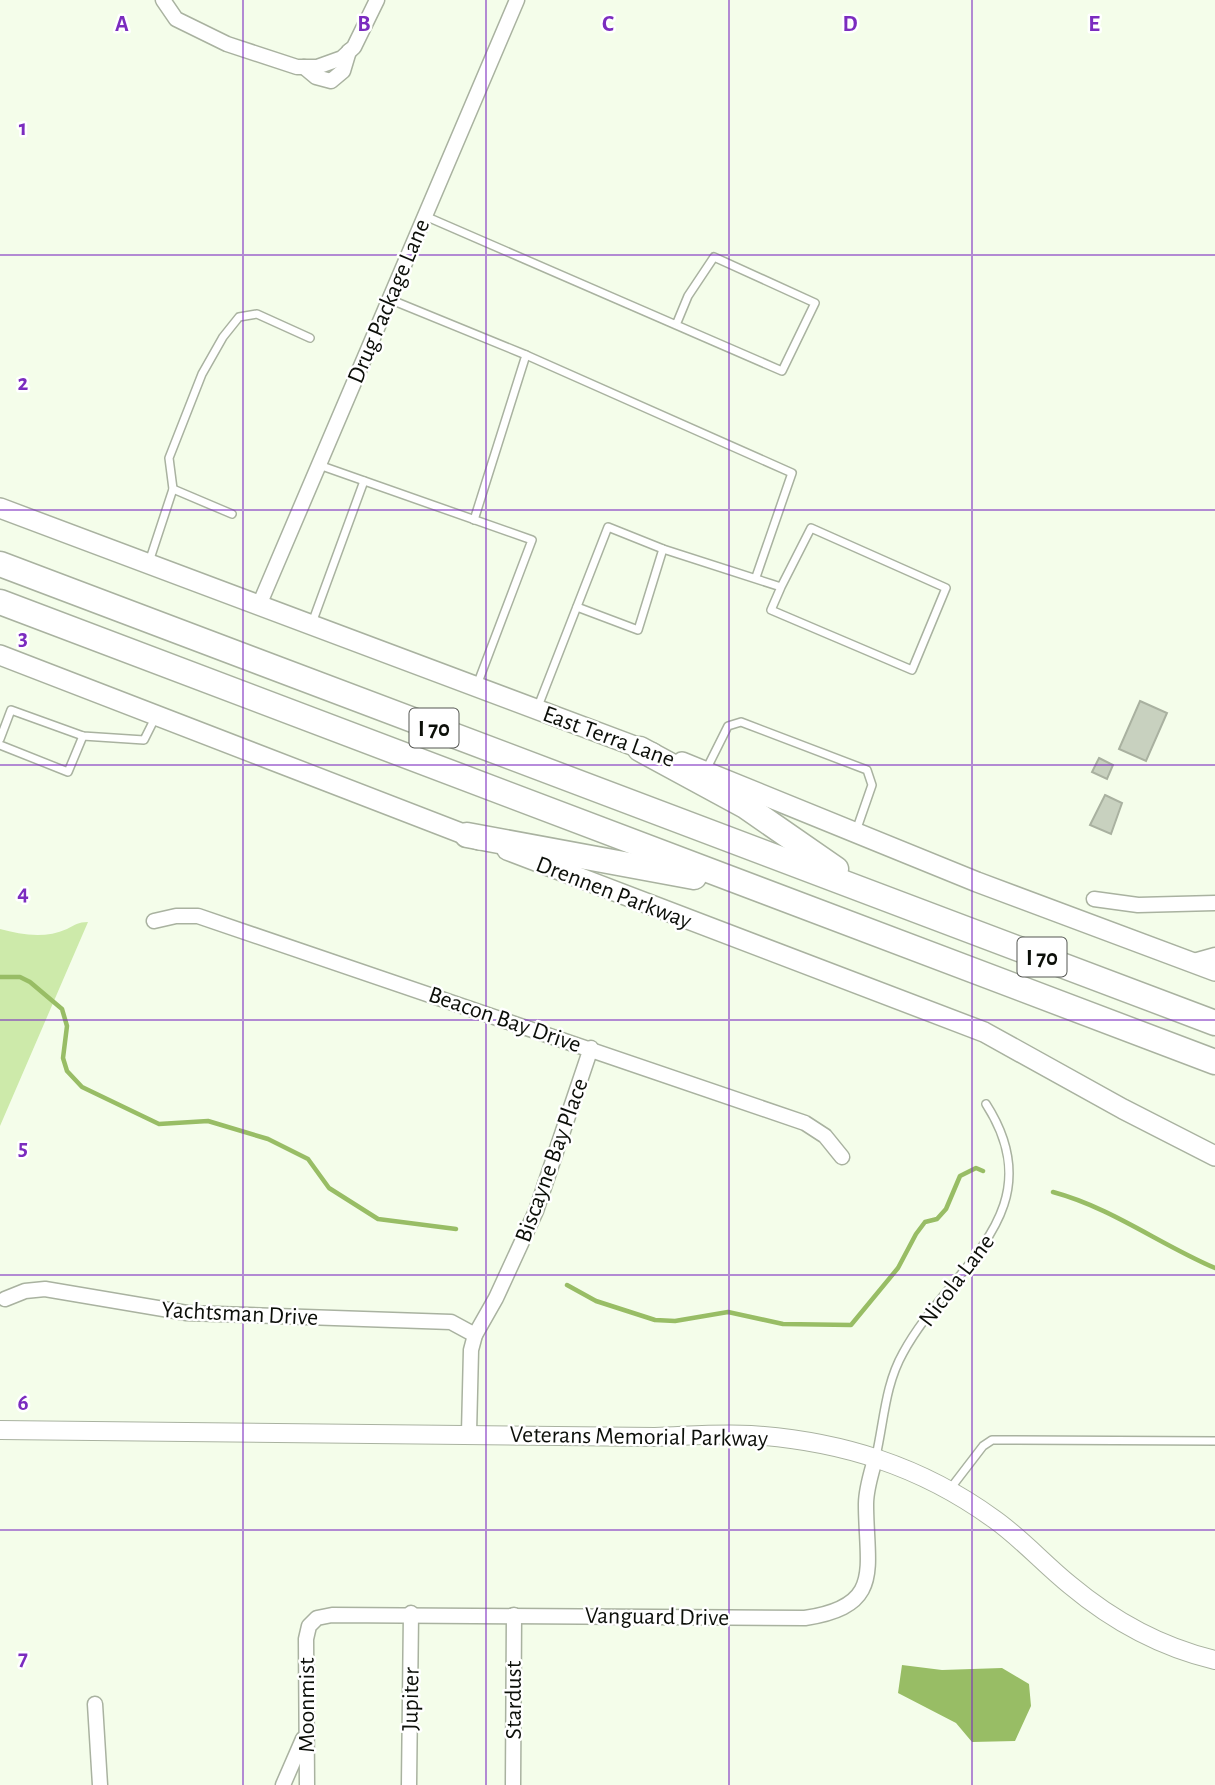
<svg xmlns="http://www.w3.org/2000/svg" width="1215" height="1785" font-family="'Alegreya Sans',sans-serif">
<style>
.green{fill:#cdeaaa}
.water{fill:#98bd65}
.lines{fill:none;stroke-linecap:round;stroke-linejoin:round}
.stream{stroke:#98bd65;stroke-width:4.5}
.building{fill:#c8d1bf;stroke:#a9b1a0;stroke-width:2}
.service-casing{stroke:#a9b2a0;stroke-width:10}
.minor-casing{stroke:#a9b2a0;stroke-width:17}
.tertiary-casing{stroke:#a9b2a0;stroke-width:20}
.secondary-casing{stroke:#a9b2a0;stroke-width:22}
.motorway-casing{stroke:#a9b2a0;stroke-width:27}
.service{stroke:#fff;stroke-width:7}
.minor{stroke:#fff;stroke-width:14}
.tertiary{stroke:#fff;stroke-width:18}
.secondary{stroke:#fff;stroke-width:19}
.motorway{stroke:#fff;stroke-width:24}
.grid{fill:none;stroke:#7b2cbf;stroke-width:2;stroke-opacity:0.55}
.labels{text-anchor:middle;stroke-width:5;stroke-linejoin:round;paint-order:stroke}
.shield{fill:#fff;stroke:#555753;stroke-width:2}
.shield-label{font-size:23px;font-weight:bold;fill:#0c0f09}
.street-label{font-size:24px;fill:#0c0f09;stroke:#fff}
.grid-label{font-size:23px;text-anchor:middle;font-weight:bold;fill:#7b2cbf;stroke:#fff;stroke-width:5;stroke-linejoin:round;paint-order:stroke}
</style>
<rect width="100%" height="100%" fill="#f4fdea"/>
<path class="green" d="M 88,922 L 0,1126 L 0,929 C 22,935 45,939 67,929 C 75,925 78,922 88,922 Z"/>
<polygon class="water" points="902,1665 942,1670 1002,1668 1029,1684 1031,1706 1015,1741 972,1742 956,1723 898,1693"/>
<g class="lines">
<g class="stream">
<polyline points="0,977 20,977 30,982 62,1009 67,1026 63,1058 67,1071 82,1087 159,1124 208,1121 268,1139 308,1159 329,1188 378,1219 456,1229"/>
<path d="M 1053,1192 C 1112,1208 1159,1244 1215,1268"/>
<polyline points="567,1285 596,1301 655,1320 675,1321 728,1312 783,1324 851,1325 898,1268 916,1234 925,1222 937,1219 946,1209 960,1176 976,1168 983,1171"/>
</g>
</g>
<g class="building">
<polygon points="1140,701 1167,713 1146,761 1119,749"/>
<polygon points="1099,758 1113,765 1107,779 1092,772"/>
<polygon points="1105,795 1122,803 1111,834 1090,825"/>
</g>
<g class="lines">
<defs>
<g id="service">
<polyline points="425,216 782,371 815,303 714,257 688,296 676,325"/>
<polyline points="389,299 526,355 474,520"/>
<polyline points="526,355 792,473 756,577"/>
<polyline points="319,465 532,540 477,685"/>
<polyline points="173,489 232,514"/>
<polyline points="149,562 173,489 169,458 202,374 223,337 239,317 257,314 310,338"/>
<polyline points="577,607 638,630 663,549"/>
<polyline points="312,623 364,481"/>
<polyline points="537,709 608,527 663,549 781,587 771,610 912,670 946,588 811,528 781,587"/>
<polyline points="0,739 11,710 83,736 144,740 156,716"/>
<polyline points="0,745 68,772 83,736"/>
<polyline points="706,770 728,726 741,722 867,770 872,785 856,831"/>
<path d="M 876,1456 C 884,1421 885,1385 903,1353 C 949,1268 1056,1213 986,1104"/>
<polyline points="950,1489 983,1446 992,1440 1215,1441"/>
</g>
<g id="minor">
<polyline points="163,0 176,19 227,44 297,67 317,67 342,58 354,47 377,0"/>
<polyline points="304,67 316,77 331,81 343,71 349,51"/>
<polyline points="260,603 517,0"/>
<polyline points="1094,899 1138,905 1215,903"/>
<polyline points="154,921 176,916 198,916 805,1123 825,1136 842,1157"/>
<polyline points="1190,962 1215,955"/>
<polyline points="5,1299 25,1291 45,1289 187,1313 451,1322 475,1335"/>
<polyline points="469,1433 471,1350 475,1335 496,1298 536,1211 591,1048"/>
<polyline points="95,1704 100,1785"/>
<polyline points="283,1785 303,1739"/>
<path d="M 307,1785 L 306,1639 L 309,1626 L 317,1618 L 332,1615 L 805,1618 C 885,1606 866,1568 866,1504 C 866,1488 872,1471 876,1456"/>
<polyline points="409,1785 411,1613"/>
<polyline points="513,1785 514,1615"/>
</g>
<path id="tertiary" d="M 0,1430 L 655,1437 C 687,1436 720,1433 751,1435 C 841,1441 921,1466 994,1519 C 1021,1538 1044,1564 1070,1585 C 1113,1621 1160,1647 1215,1660"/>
<g id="secondary">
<polyline points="0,508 653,753"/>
<polyline points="0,655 479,840"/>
<polyline points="682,762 977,882 1215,971"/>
<polyline points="507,850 984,1032 1123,1109 1215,1156"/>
</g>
<g id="motorway">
<polyline points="0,564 1215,1023"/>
<polyline points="0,602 1215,1062"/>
<polyline points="640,749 745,806 836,869"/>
<polyline points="467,835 694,877"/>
</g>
</defs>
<use href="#service" class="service-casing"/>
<use href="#minor" class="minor-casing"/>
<use href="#tertiary" class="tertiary-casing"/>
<use href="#secondary" class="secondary-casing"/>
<use href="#motorway" class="motorway-casing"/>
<use href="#service" class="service"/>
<use href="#minor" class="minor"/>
<use href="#tertiary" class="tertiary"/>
<use href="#secondary" class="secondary"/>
<use href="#motorway" class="motorway"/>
</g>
<path class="grid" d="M 243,0 L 243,1785M 486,0 L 486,1785M 729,0 L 729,1785M 972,0 L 972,1785M 0,255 L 1215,255M 0,510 L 1215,510M 0,765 L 1215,765M 0,1020 L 1215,1020M 0,1275 L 1215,1275M 0,1530 L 1215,1530"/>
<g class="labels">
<g class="shield">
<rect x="409.5" y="708.5" width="49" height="39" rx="5"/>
<rect x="1017.5" y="937.5" width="49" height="39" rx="5"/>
</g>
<g class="shield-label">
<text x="434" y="736">I 70</text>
<text x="1042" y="965">I 70</text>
</g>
<g class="street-label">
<text transform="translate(388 301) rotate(-67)" y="8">Drug Package Lane</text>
<text transform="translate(609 736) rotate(20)" y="8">East Terra Lane</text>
<text transform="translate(614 892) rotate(21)" y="8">Drennen Parkway</text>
<text transform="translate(505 1019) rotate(19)" y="8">Beacon Bay Drive</text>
<text transform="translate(551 1160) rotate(-70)" y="8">Biscayne Bay Place</text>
<text transform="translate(956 1280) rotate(-53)" y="8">Nicola Lane</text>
<text transform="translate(240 1313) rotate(3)" y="8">Yachtsman Drive</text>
<text transform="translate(639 1436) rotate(1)" y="8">Veterans Memorial Parkway</text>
<text transform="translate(657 1616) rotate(1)" y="8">Vanguard Drive</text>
<text transform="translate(410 1699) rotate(-89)" y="8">Jupiter</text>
<text transform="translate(513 1700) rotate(-90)" y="8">Stardust</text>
<text transform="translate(306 1705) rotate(-90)" y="8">Moonmist</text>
</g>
</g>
<g class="grid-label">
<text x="122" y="31">A</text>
<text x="364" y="31">B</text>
<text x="608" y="31">C</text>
<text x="850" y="31">D</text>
<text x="1094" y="31">E</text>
<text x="23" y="135">1</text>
<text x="23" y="390">2</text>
<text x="23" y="645">3</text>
<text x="23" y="900">4</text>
<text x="23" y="1155">5</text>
<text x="23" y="1410">6</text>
<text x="23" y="1665">7</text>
</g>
</svg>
